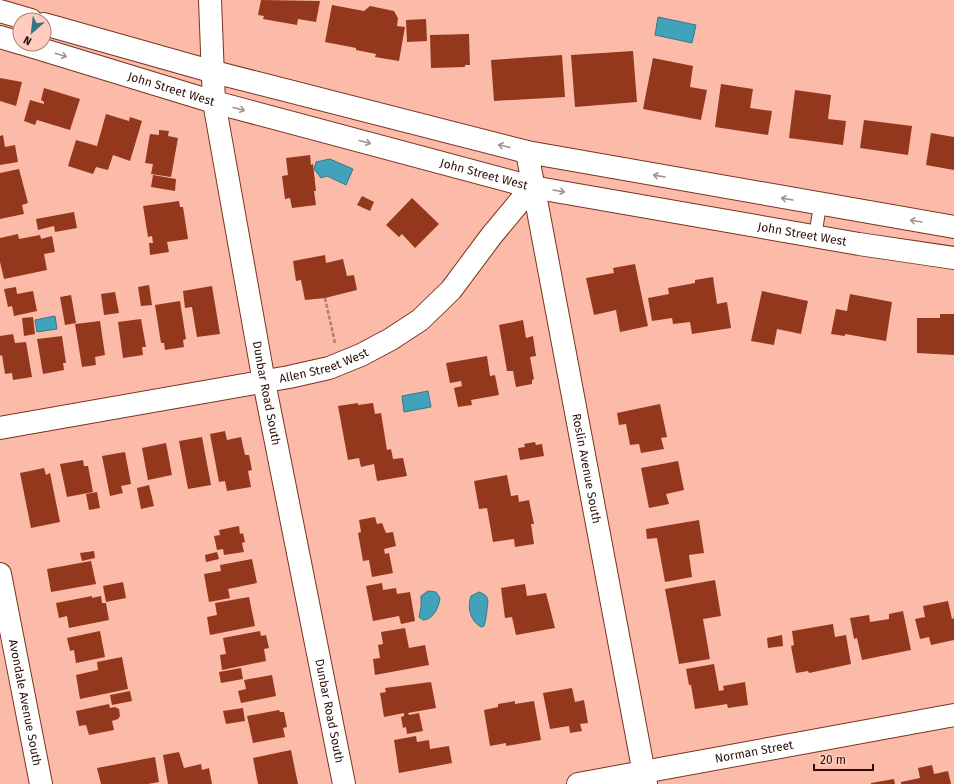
<svg xmlns="http://www.w3.org/2000/svg" width="954" height="784" font-family="'Fira Sans',sans-serif">
<style>
.water{fill:#40a3bb;stroke:#397685}
.building{fill:#93381d}
.lines{fill:none;stroke-linecap:round;stroke-linejoin:round}
.lane-casing{stroke:#783421;stroke-width:14}
.street-casing{stroke:#783421;stroke-width:24}
.path{stroke:#b37f70;stroke-width:2.5;stroke-dasharray:4 2;stroke-linecap:butt}
.lane{stroke:#fff;stroke-width:12}
.street{stroke:#fff;stroke-width:22}
.oneway{stroke:#9f938f}
.labels{text-anchor:middle;stroke-width:4;stroke-linejoin:round;paint-order:stroke}
.street-label{font-size:12px;fill:#2a0e06;stroke:#feccbe}
</style>
<rect width="100%" height="100%" fill="#fbbba8"/>
<g class="water">
<polygon points="658,17 696,25 692,43 655,35"/>
<polygon points="330,159 353,169 346,185 327,176 321,178 314,169 316,162"/>
<polygon points="55,316 57,329 37,332 35,320"/>
<polygon points="428,391 431,407 404,412 402,396"/>
<path d="M 428,591 L 436,592 L 440,598 C 439,607 433,620 423,620 L 419,617 L 421,607 L 421,596 Z"/>
<path d="M 479,592 C 490,596 488,600 487,610 C 486,616 486,620 484,626 L 481,627 C 470,621 467,607 471,596 Z"/>
</g>
<g class="building">
<polygon points="261,0 320,1 316,22 298,19 297,25 263,19 264,16 258,15"/>
<polygon points="332,5 364,11 370,6 394,11 398,18 397,26 405,27 399,61 375,57 376,54 356,50 356,48 325,42"/>
<polygon points="426,19 427,41 407,42 406,20"/>
<polygon points="469,34 470,65 465,65 465,67 431,68 430,35"/>
<polygon points="633,51 637,102 575,107 571,55"/>
<polygon points="562,55 565,97 494,101 491,60"/>
<polygon points="653,58 693,66 690,87 707,90 701,120 643,109"/>
<polygon points="0,78 22,82 16,106 0,101"/>
<polygon points="721,84 753,89 750,108 772,111 768,135 715,127"/>
<polygon points="44,88 80,99 70,130 37,120 35,125 24,121 30,100 44,104 44,102 41,100"/>
<polygon points="795,90 831,95 828,119 846,121 843,145 789,138"/>
<polygon points="106,114 129,121 130,117 142,121 130,161 113,155 108,170 96,167 93,174 68,166 76,140 97,146"/>
<polygon points="864,120 912,126 908,155 860,148"/>
<polygon points="159,130 169,131 168,136 178,138 171,177 151,174 153,164 145,163 150,134 159,135"/>
<polygon points="931,133 954,137 954,170 926,165"/>
<polygon points="3,135 5,147 15,145 18,162 0,165 0,136"/>
<polygon points="310,155 311,165 313,164 316,191 314,191 316,205 292,208 290,198 285,199 282,176 288,175 286,158"/>
<polygon points="19,169 28,203 22,205 24,214 0,219 0,173"/>
<polygon points="153,175 176,179 175,191 151,187"/>
<polygon points="362,196 374,202 370,211 357,205"/>
<polygon points="412,198 439,224 415,248 402,234 399,237 386,225"/>
<polygon points="179,201 180,207 183,207 188,239 167,242 169,252 150,255 149,243 153,243 152,236 148,237 143,206"/>
<polygon points="74,212 77,228 55,232 54,226 38,230 36,219"/>
<polygon points="18,234 19,239 40,235 41,239 52,236 55,252 44,254 47,270 4,279 0,262 0,238"/>
<polygon points="325,255 326,263 343,259 347,276 354,275 357,290 325,298 305,300 301,280 296,281 293,261"/>
<polygon points="635,264 648,326 620,332 616,310 594,315 586,278 614,273 613,268"/>
<polygon points="713,277 717,304 727,302 731,328 692,334 690,322 673,324 672,318 652,321 648,298 669,294 668,288 695,283 695,280"/>
<polygon points="149,285 152,305 141,306 138,287"/>
<polygon points="212,286 220,334 197,337 192,307 185,308 183,291"/>
<polygon points="16,287 17,294 33,291 37,311 14,316 12,306 8,307 4,289"/>
<polygon points="762,291 808,301 801,334 777,329 774,345 751,341"/>
<polygon points="115,292 119,313 104,315 101,294"/>
<polygon points="850,294 892,302 886,341 845,334 845,336 831,334 836,309 847,311"/>
<polygon points="71,295 76,323 65,325 60,297"/>
<polygon points="180,301 186,339 183,340 184,347 165,350 164,343 161,343 155,305"/>
<polygon points="940,314 954,314 954,355 917,353 917,318 940,318"/>
<polygon points="33,317 35,334 24,336 22,318"/>
<polygon points="141,319 146,347 142,347 143,355 123,358 118,322"/>
<polygon points="523,320 526,338 533,336 536,356 530,357 534,379 532,380 532,384 516,387 513,371 507,371 499,325"/>
<polygon points="100,321 105,355 95,357 96,365 82,367 75,324"/>
<polygon points="13,334 15,343 26,342 32,377 13,380 12,373 5,374 2,355 0,356 0,336"/>
<polygon points="62,336 66,363 63,363 64,370 43,374 37,339"/>
<polygon points="487,356 490,376 495,375 499,395 471,400 472,405 458,407 454,388 462,386 461,381 450,383 446,363"/>
<polygon points="358,403 358,405 373,403 375,414 381,413 387,450 391,449 393,459 403,458 407,476 377,481 374,464 361,467 359,458 348,460 338,406"/>
<polygon points="660,404 667,437 661,438 664,449 641,453 639,444 630,445 626,424 619,425 617,413"/>
<polygon points="225,431 227,440 241,437 245,455 249,455 252,470 248,471 251,487 227,491 225,481 219,482 210,434"/>
<polygon points="202,437 211,485 188,489 179,441"/>
<polygon points="535,442 536,445 542,444 544,456 520,460 518,448 525,447 524,444"/>
<polygon points="166,443 172,475 148,480 142,448"/>
<polygon points="125,452 131,484 121,486 123,493 110,496 102,456"/>
<polygon points="83,460 84,466 88,466 93,492 67,497 60,464"/>
<polygon points="678,461 684,490 666,494 669,504 649,508 641,468"/>
<polygon points="44,468 46,475 50,473 60,522 31,528 20,473"/>
<polygon points="507,475 511,496 518,495 519,502 529,500 534,524 531,524 534,544 515,547 514,539 493,542 487,508 479,509 474,481"/>
<polygon points="149,485 154,506 141,509 137,488"/>
<polygon points="97,492 100,508 89,510 86,494"/>
<polygon points="375,517 377,524 382,523 386,533 393,532 396,546 384,549 385,554 389,553 393,573 372,577 369,560 363,561 358,533 361,532 359,520"/>
<polygon points="699,520 704,553 689,555 692,577 665,582 657,538 647,539 646,529"/>
<polygon points="239,526 240,534 243,533 245,542 242,543 244,552 224,555 223,549 217,550 214,536 220,535 219,530"/>
<polygon points="94,551 95,558 82,561 80,553"/>
<polygon points="217,552 219,559 206,562 205,555"/>
<polygon points="252,559 257,583 228,589 230,598 209,602 204,574 221,571 220,565"/>
<polygon points="91,561 96,584 51,592 47,569"/>
<polygon points="715,580 721,616 703,619 710,659 679,664 665,589"/>
<polygon points="123,582 126,598 106,602 103,586"/>
<polygon points="382,583 383,590 396,588 397,594 410,592 415,621 401,624 399,616 373,621 366,586"/>
<polygon points="525,584 527,596 546,593 555,628 516,635 512,617 505,618 501,588"/>
<polygon points="92,596 92,598 101,596 102,603 106,603 109,620 69,628 67,616 59,618 56,603"/>
<polygon points="249,597 255,626 210,635 207,617 217,615 215,603"/>
<polygon points="948,601 952,619 954,618 954,640 931,645 929,637 920,639 915,619 925,617 923,606"/>
<polygon points="903,611 911,650 862,660 857,638 854,639 850,618 869,615 870,622 889,619 889,614"/>
<polygon points="833,624 835,637 846,635 851,664 809,673 808,671 796,673 791,646 794,645 792,631"/>
<polygon points="405,628 409,648 425,645 429,665 375,675 373,659 380,658 378,645 383,644 381,632"/>
<polygon points="100,631 105,657 76,663 74,650 70,651 67,638"/>
<polygon points="260,631 261,636 266,635 269,648 264,649 266,661 222,670 220,655 226,654 223,638"/>
<polygon points="782,635 783,646 768,648 767,638"/>
<polygon points="122,657 128,689 80,699 76,675 98,670 97,662"/>
<polygon points="714,664 719,691 724,690 723,686 745,682 748,705 728,708 727,704 695,709 691,685 689,685 686,669"/>
<polygon points="241,668 243,679 221,683 219,672"/>
<polygon points="272,675 276,696 241,703 238,691 246,689 244,680"/>
<polygon points="431,682 436,708 408,713 409,715 419,713 423,731 407,734 406,727 403,728 401,717 404,716 404,713 384,717 380,693 386,692 385,688"/>
<polygon points="572,688 575,702 584,700 588,723 580,724 582,731 570,733 569,726 550,729 543,693"/>
<polygon points="130,691 132,701 112,705 110,695"/>
<polygon points="515,701 515,704 534,701 541,740 506,746 506,743 490,746 484,710 498,707 498,704"/>
<polygon points="109,704 110,708 115,707 119,709 120,716 118,719 112,721 114,730 89,735 86,725 79,726 76,711"/>
<polygon points="243,708 245,721 226,724 223,711"/>
<polygon points="279,710 280,712 284,712 287,727 283,728 285,737 253,743 247,716"/>
<polygon points="416,736 417,742 429,740 430,749 449,746 452,763 399,773 394,740"/>
<polygon points="291,750 298,784 258,784 253,758"/>
<polygon points="179,752 184,768 201,764 202,770 209,768 212,784 168,784 163,755"/>
<polygon points="155,757 159,782 148,784 101,784 97,768"/>
<polygon points="932,765 934,774 948,771 951,784 901,784 901,782 920,778 918,768"/>
<polygon points="894,779 895,784 871,784 871,783"/>
</g>
<g class="lines">
<defs>
<polyline id="lane" points="815,237 820,205"/>
<g id="street">
<path id="s1" d="M 210,0 L 214,102 L 264,382 L 344,784"/>
<polyline points="0,11 31,20"/>
<polyline points="44,24 214,72 527,152 954,227"/>
<polyline points="0,37 20,43"/>
<path id="s2" d="M 24,44 L 214,102 L 532,187 L 859,244 L 954,258"/>
<path id="s3" d="M 527,152 L 646,784"/>
<path id="s4" d="M 0,428 L 289,377 L 329,368 L 361,355 L 391,339 L 420,320 L 451,290 L 492,235 L 532,187"/>
<path id="s5" d="M 0,574 L 41,784"/>
<path id="s6" d="M 578,784 L 954,715"/>
</g>
</defs>
<use href="#lane" class="lane-casing"/>
<use href="#street" class="street-casing"/>
<polyline class="path" points="325,298 335,343"/>
<use href="#lane" class="lane"/>
<use href="#street" class="street"/>
</g>
<defs><path id="oneway-shaft" d="M-6 0H5M1.5-3L5.5 0L1.5 3" fill="none" stroke-width="1.6" stroke-linecap="round" stroke-linejoin="round"/></defs>
<g class="oneway">
<use href="#oneway-shaft" transform="translate(61 55) rotate(17)"/>
<use href="#oneway-shaft" transform="translate(239 109) rotate(15)"/>
<use href="#oneway-shaft" transform="translate(365 142) rotate(15)"/>
<use href="#oneway-shaft" transform="translate(504 146) rotate(-166)"/>
<use href="#oneway-shaft" transform="translate(659 176) rotate(-170)"/>
<use href="#oneway-shaft" transform="translate(559 191) rotate(10)"/>
<use href="#oneway-shaft" transform="translate(787 199) rotate(-170)"/>
<use href="#oneway-shaft" transform="translate(916 221) rotate(-171)"/>
</g>
<g class="labels">
<g class="street-label">
<text dy="4" stroke="none"><textPath href="#s2" startOffset="154">John Street West</textPath></text>
<text dy="4" stroke="none"><textPath href="#s2" startOffset="478">John Street West</textPath></text>
<text dy="4" stroke="none"><textPath href="#s2" startOffset="802">John Street West</textPath></text>
<text dy="4" stroke="none"><textPath href="#s4" startOffset="330">Allen Street West</textPath></text>
<text dy="4" stroke="none"><textPath href="#s1" startOffset="398">Dunbar Road South</textPath></text>
<text dy="4" stroke="none"><textPath href="#s3" startOffset="322">Roslin Avenue South</textPath></text>
<text dy="4" stroke="none"><textPath href="#s5" startOffset="131">Avondale Avenue South</textPath></text>
<text dy="4" stroke="none"><textPath href="#s1" startOffset="722">Dunbar Road South</textPath></text>
<text dy="4" stroke="none"><textPath href="#s6" startOffset="179">Norman Street</textPath></text>
</g>
</g>
<g transform="translate(32 32) rotate(208)"><circle r="19" fill="#feccbe" stroke="#a98074"/>
<path d="M0-3L7 15L0 10L-7 15Z" fill="#337687"/>
<text y="-6" font-size="11" font-weight="bold" text-anchor="middle" fill="#2a0e06">N</text>
</g>
<path d="M814 764v6h59v-6" fill="none" stroke="#2a0e06" stroke-width="2"/>
<text x="820" y="764" font-size="12" fill="#2a0e06" stroke="#feccbe" stroke-width="3" paint-order="stroke">20 m</text>
</svg>
